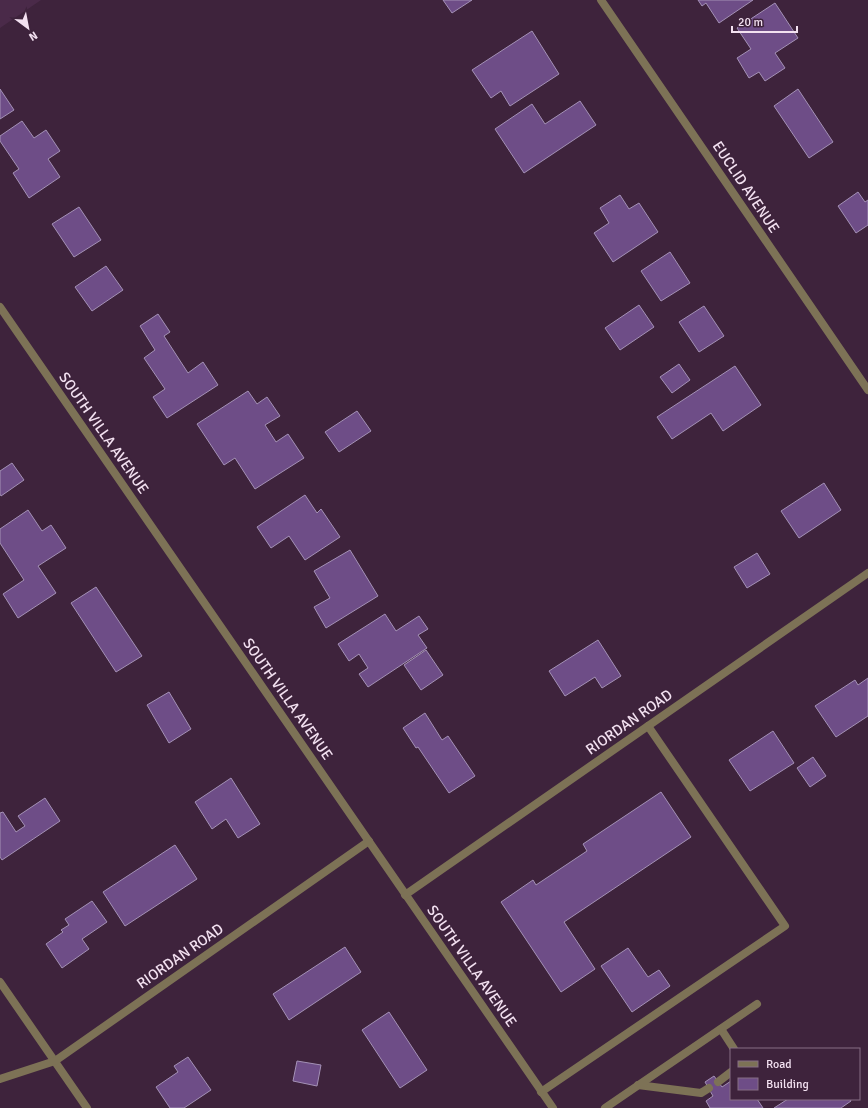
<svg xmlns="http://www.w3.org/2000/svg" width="868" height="1108" font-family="Signika,sans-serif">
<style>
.built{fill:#4a2a49}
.building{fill:#6e4d87;stroke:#a491b6}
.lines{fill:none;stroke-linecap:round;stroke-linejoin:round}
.service{stroke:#7d7256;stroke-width:8}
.minor{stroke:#7d7256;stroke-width:8}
.labels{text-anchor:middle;stroke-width:3;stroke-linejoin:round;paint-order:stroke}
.street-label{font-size:15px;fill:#f3e1f1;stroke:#3e233c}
</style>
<rect width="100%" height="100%" fill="#3e233c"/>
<polygon class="built" points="0,0 41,0 0,28"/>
<g class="building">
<polygon points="443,0 472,0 452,13"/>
<polygon points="698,0 753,0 719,23 706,3 702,6"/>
<polygon points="775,3 798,38 775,53 785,68 765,81 759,72 749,78 737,58 751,49 737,28"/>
<polygon points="532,31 559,74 510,106 501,91 491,98 472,70"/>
<polygon points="0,89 14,110 0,119"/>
<polygon points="798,89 833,142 809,158 774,106"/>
<polygon points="580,101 596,125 524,173 495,129 532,104 545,124"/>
<polygon points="22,121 34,138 46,130 60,151 48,159 60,177 29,198 13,173 19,169 0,141 0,136"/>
<polygon points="858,192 865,202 868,200 868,225 856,233 838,206"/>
<polygon points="620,195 629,209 639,203 658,232 613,262 594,233 609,223 600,208"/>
<polygon points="79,207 101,240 74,257 52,224"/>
<polygon points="670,252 690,283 661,301 641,271"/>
<polygon points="106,266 123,290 92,311 75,287"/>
<polygon points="639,305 654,327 620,350 605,328"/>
<polygon points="704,306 724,336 699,352 679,322"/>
<polygon points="158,314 170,332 164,336 188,373 203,362 218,385 167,418 153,397 165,389 144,358 155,350 140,326"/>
<polygon points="679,364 690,380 672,393 660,377"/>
<polygon points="735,366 761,405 723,431 711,413 672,439 657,417"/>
<polygon points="248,391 257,404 267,397 280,416 265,425 276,442 288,434 304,458 255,489 235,458 224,465 197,424"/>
<polygon points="357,411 371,431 339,452 325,432"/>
<polygon points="12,463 24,480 1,496 0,494 0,471"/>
<polygon points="824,483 841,510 799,538 781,511"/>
<polygon points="305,495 317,513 321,509 340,537 305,560 289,536 271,548 257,527"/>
<polygon points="28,510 42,531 51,525 66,548 38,566 56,593 18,618 3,594 24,580 0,543 0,529"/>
<polygon points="350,550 378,596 326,628 314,607 330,598 314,571"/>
<polygon points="757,553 770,574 747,588 734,567"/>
<polygon points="96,587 142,656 116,672 71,603"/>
<polygon points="385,614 396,631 419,616 428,629 418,635 427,648 368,687 359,674 368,668 359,654 349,661 338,644"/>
<polygon points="598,640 621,676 602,688 595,677 565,696 549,671"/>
<polygon points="426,650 443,675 421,690 404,665"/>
<polygon points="868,678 868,716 836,737 815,706 855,680 858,685"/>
<polygon points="169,692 191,729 169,743 147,705"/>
<polygon points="425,713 442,740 448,736 475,776 449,793 418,747 416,748 403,728"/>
<polygon points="773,731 794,763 750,791 729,760"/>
<polygon points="813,757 826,776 810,787 797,768"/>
<polygon points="231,778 260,824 238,838 226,819 212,829 195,802"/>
<polygon points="661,792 691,837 564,922 595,969 561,992 501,902 533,880 536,885 587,851 583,844"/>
<polygon points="45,798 60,821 2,860 0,857 0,813 3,812 16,832 25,826 18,816"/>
<polygon points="175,845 197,879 125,926 103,892"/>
<polygon points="92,901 107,922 82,939 89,949 62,968 46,944 63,932 61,930 69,925 65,919"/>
<polygon points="345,947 361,972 289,1020 273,994"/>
<polygon points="628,948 648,977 659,970 670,986 632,1012 601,966"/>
<polygon points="389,1012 427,1070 400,1088 362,1030"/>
<polygon points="188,1057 211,1090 184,1108 170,1108 156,1087 178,1072 174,1066"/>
<polygon points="297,1061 321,1065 317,1086 293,1081"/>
<polygon points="714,1076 722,1087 731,1081 731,1099 757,1099 763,1108 710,1108 706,1101 713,1096 705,1082"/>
<polygon points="788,1099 850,1099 851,1101 841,1108 774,1108"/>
</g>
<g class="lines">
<g class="service">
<polyline points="721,1029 734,1049"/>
<polyline points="718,1082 731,1072"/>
<polyline points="638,1085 701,1093 709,1088"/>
<polyline points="541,1092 785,926 648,726"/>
<polyline points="605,1108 757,1004"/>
</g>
<g class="minor">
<polyline points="601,0 868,390"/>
<polyline points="0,307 553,1108"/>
<polyline points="405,895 868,573"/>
<polyline points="0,982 87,1108"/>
<polyline points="0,1079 55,1061 369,841"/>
</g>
</g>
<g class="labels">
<g class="street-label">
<text transform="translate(746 187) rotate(56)" y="5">EUCLID AVENUE</text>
<text transform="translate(104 433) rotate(55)" y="5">SOUTH VILLA AVENUE</text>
<text transform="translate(288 699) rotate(55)" y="5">SOUTH VILLA AVENUE</text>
<text transform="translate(629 722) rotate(-35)" y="5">RIORDAN ROAD</text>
<text transform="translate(180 956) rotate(-35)" y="5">RIORDAN ROAD</text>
<text transform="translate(472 966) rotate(55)" y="5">SOUTH VILLA AVENUE</text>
</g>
</g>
<rect x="730" y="1048" width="130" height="52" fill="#3e233c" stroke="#866f84"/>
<rect x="738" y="1061" width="20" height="6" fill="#7d7256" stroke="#866f84"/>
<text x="766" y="1068" font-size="12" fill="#f3e1f1">Road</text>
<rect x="738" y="1078" width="20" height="12" fill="#6e4d87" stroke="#866f84"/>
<text x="766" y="1088" font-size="12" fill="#f3e1f1">Building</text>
<g transform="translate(28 28) rotate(148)" stroke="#3e233c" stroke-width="3" paint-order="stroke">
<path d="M0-3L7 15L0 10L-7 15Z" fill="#f3e1f1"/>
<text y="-6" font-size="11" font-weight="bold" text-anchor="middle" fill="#f3e1f1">N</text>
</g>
<path d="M732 26v6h65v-6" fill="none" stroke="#f3e1f1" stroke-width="2"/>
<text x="738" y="26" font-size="12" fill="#f3e1f1" stroke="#3e233c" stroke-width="3" paint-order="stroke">20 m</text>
</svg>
